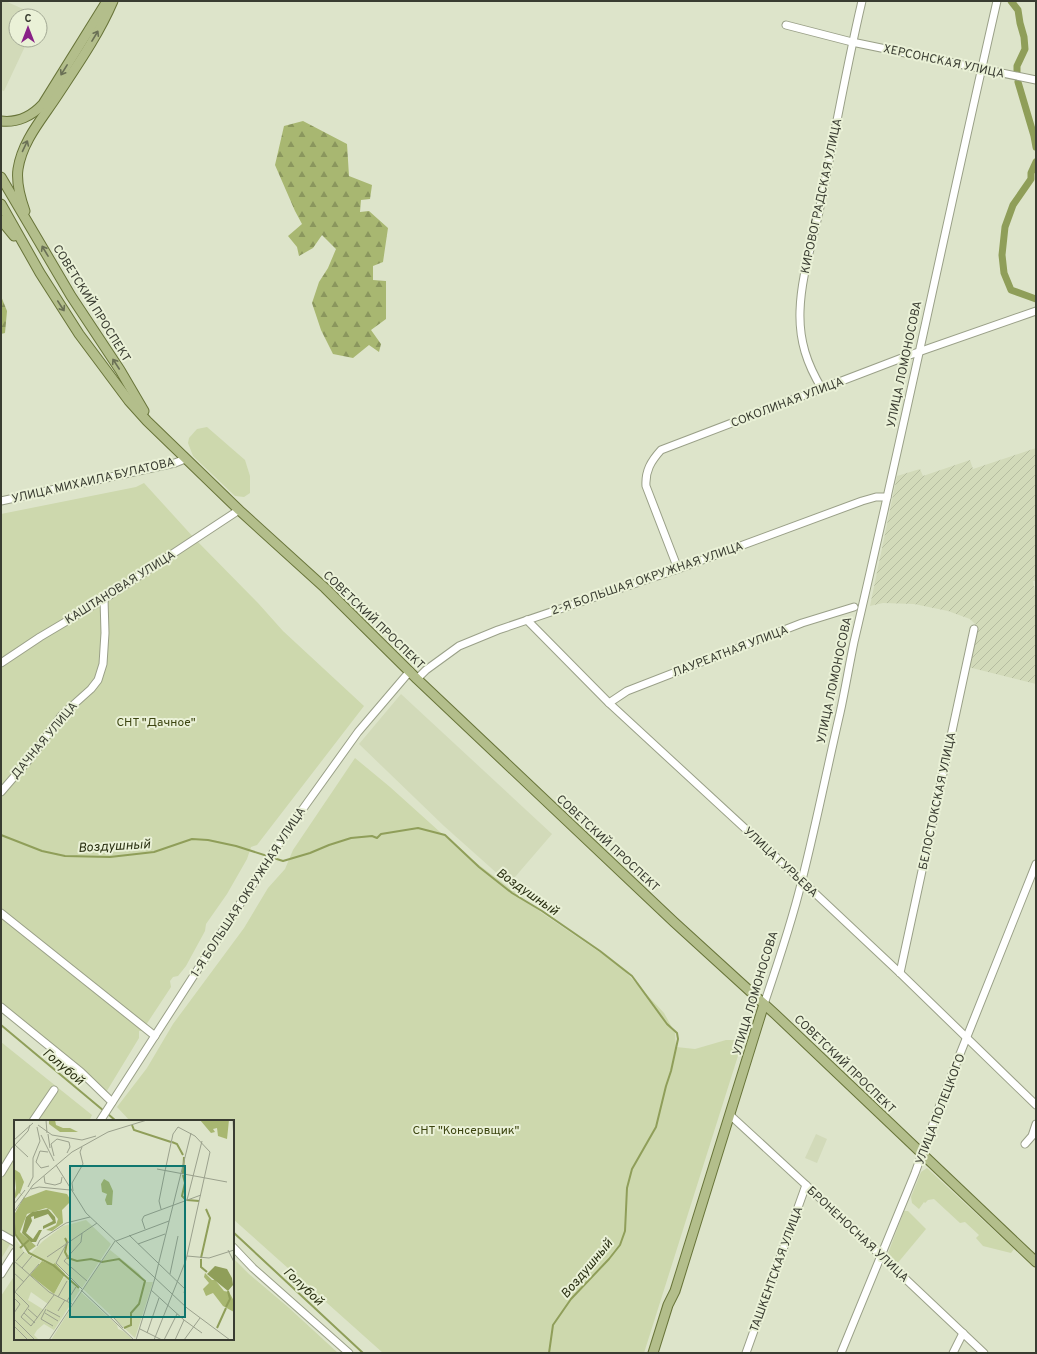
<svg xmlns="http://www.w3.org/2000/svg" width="1037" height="1354" font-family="Overpass,sans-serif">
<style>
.built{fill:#d2dab9}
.industrial{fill:url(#industrial-furrows)}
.green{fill:#cdd8ad}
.forest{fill:url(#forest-firs)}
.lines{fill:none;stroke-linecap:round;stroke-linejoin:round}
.stream{stroke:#8f9e59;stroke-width:2}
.canal{stroke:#8f9e59;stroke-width:7}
.minor-casing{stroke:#9aa088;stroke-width:9}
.major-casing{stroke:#687439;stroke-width:11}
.minor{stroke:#fff;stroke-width:7}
.major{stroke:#b3be8b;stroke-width:9}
.oneway{stroke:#6a7055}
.labels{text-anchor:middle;stroke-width:4;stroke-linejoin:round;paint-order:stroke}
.street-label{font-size:12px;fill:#393c31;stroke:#eaf1d7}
.park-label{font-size:12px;fill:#3c4510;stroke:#eaf1d7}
.water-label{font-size:13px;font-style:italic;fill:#292f11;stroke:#eaf1d7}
.inset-river{fill:none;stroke:#8f9e59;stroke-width:2}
.inset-road{fill:none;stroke:#9ba18d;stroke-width:1}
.view{fill:#0f766e;fill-opacity:0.15;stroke:#0f766e;stroke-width:2}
.inset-edge{fill:none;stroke:#393c31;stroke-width:2}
</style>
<defs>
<pattern id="industrial-furrows" width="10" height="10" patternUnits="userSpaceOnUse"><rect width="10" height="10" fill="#d2dab9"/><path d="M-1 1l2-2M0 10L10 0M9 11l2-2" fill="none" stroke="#b5bca0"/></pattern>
<pattern id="forest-firs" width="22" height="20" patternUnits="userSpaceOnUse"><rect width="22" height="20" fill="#a8b771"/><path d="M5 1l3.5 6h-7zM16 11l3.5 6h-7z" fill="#8a965d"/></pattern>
</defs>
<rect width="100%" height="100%" fill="#dde4ca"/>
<g class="built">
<polygon points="1,1 5,1 39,16 16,16 16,40 28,40 4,91 1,90"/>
<polygon points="401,694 552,834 509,884 444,826 359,744"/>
<polygon points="816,1134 827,1139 817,1163 805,1158"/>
</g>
<polygon class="industrial" points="1036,448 1036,581 1033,581 1036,597 1036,684 968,667 977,626 970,619 948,611 914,604 883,603 870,606 897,476 920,469 923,476 970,460 973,469"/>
<g class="green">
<polygon points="207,427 245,460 250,476 250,493 244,497 235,496 193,456 188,443 189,438 197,429"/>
<polygon points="144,483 195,539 258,603 283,631 364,706 257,845 251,847 247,859 227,894 206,924 205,931 186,966 178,976 173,977 170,981 171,987 144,1028 142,1031 139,1031 139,1038 105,1094 1,1012 1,514 136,487"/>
<polygon points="355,758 390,787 440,832 479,865 542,913 620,966 664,1013 675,1033 676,1047 695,1049 726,1040 743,1040 644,1353 383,1353 233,1219 233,1121 130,1121 117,1107 147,1068 173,1024 244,928 268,888 285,869 293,850"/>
<polygon points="1,1042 92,1115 89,1121 15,1121 15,1236 1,1259"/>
<polygon points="927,1168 1014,1249 1011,1253 983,1246 976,1238 979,1235 965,1222 960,1223 934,1199 928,1200 925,1203 924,1202 919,1209 912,1203 911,1197 921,1172"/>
<polygon points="904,1211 908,1211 926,1229 896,1265 887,1256"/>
<polygon points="233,1258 249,1274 288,1307 338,1353 1,1353 1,1296 15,1275 15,1339 233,1339"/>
</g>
<g class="forest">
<polygon points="303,121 347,144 349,176 372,185 370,199 361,200 360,212 369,211 388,228 383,262 373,266 373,280 386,281 386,319 371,330 381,344 379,352 369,345 353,358 333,354 321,330 312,303 319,282 328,268 336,249 322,235 313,248 299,256 297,247 288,236 302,224 295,211 275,165 284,126"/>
<polygon points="1,296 7,311 5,333 1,334"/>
</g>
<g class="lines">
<g class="stream">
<polyline points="1,835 42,851 65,856 110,857 154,852 192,839 208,840 236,846 283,861 310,853 329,845 351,838 372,836 377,838 381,834 418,828 445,835 479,867 512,893 542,911 600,951 632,976 667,1024 677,1033 678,1039 671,1071 666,1086 656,1127 632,1169 627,1188 625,1231 620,1245 609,1259 571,1299 553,1325 549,1353"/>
<polyline points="1,1025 104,1111"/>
<polyline points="108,1114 116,1121"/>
<polyline points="233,1232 363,1353"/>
</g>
<g class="canal">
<polyline points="1011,1 1018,10 1020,23 1024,37 1025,49 1017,66 1017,75"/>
<polyline points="1018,82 1034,136 1036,147"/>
<polyline points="1036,162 1031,173 1031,179 1013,205 1005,227 1002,255 1004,273 1011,290 1036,299"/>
</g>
<defs>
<g id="minor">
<polyline points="786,25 852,42 1036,80"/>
<path d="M 822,389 C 807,364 799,341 800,311 C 801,276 813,241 820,207 C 834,138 846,69 862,1"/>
<polyline points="1,501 175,463 185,459"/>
<path d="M 678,569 L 646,486 C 645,471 651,461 661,450 L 907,356 L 1036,311"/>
<polyline points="527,620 609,703 802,881 900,973 1036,1105"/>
<polyline points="1,663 40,637 104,599 239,510"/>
<polyline points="417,679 426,670 459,646 498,630 678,569 862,501 876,497 887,497"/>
<polyline points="609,703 627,691 802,623 854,607"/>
<polyline points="1,792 32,756 62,715 91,689 98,680 103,664 105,633 104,599"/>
<polyline points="1,913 155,1036"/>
<polyline points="900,973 974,629"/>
<path d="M 764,1004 C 778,963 792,922 802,880 C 816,825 827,769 840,713 C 845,690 849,666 854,642 C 904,429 948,215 997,1"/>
<polyline points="1,1007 81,1072 112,1102"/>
<polyline points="730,1115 806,1185 984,1353"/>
<polyline points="33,1121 54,1090"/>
<polyline points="100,1121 287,831 358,732 410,671"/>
<polyline points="1025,1144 1032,1136 1036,1124"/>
<polyline points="1,1173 15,1150"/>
<polyline points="1,1234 15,1242"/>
<polyline points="233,1247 253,1268 349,1353"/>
<polyline points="1,1274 15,1252"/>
<polyline points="746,1353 806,1185"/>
<polyline points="841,1353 915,1173 942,1099 1036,864"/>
<polyline points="953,1353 963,1333"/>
</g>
<g id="major">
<path d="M 1,121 C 17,123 32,116 43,104 L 107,1"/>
<polyline points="1,177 71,296 120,370 144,411"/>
<polyline points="1,204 40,273 79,334 129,401 147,421 239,510 325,588 417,679 674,922 775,1014 1036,1262"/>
<path d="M 25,211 C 20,197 16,183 18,169 C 22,142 41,120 55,99 C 76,67 98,36 113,1"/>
<polyline points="1,220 14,236"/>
<polyline points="653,1353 668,1305 675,1291 764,1004"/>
</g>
</defs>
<use href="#minor" class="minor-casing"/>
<use href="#major" class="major-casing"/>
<use href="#minor" class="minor"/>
<use href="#major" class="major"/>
</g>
<defs><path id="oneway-shaft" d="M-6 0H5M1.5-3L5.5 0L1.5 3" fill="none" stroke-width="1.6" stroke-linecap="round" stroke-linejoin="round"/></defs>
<g class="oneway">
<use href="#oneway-shaft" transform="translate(95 36) rotate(-59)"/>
<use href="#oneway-shaft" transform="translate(64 70) rotate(122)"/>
<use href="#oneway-shaft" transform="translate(25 146) rotate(-65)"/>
<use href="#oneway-shaft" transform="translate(45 251) rotate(-121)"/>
<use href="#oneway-shaft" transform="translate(61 306) rotate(57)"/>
<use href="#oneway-shaft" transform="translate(116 364) rotate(-123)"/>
</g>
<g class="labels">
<g class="street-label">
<text transform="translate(944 61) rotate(12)" y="4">ХЕРСОНСКАЯ УЛИЦА</text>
<text transform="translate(821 196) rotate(-78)" y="4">КИРОВОГРАДСКАЯ УЛИЦА</text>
<text transform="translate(92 303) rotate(58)" y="4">СОВЕТСКИЙ ПРОСПЕКТ</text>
<text transform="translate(904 364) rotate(-78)" y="4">УЛИЦА ЛОМОНОСОВА</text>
<text transform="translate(787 402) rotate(-21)" y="4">СОКОЛИНАЯ УЛИЦА</text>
<text transform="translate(93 480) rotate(-13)" y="4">УЛИЦА МИХАИЛА БУЛАТОВА</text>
<text transform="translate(647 578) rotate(-19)" y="4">2-Я БОЛЬШАЯ ОКРУЖНАЯ УЛИЦА</text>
<text transform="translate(120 587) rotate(-32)" y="4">КАШТАНОВАЯ УЛИЦА</text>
<text transform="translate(374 620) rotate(44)" y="4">СОВЕТСКИЙ ПРОСПЕКТ</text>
<text transform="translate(730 651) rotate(-21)" y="4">ЛАУРЕАТНАЯ УЛИЦА</text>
<text transform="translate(834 680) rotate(-78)" y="4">УЛИЦА ЛОМОНОСОВА</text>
<text transform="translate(44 740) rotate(-50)" y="4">ДАЧНАЯ УЛИЦА</text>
<text transform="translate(937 801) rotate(-78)" y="4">БЕЛОСТОКСКАЯ УЛИЦА</text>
<text transform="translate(608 843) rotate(43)" y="4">СОВЕТСКИЙ ПРОСПЕКТ</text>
<text transform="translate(781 862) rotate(43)" y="4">УЛИЦА ГУРЬЕВА</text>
<text transform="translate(248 892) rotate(-57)" y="4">1-Я БОЛЬШАЯ ОКРУЖНАЯ УЛИЦА</text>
<text transform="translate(755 993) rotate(-73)" y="4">УЛИЦА ЛОМОНОСОВА</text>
<text transform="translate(845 1064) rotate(44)" y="4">СОВЕТСКИЙ ПРОСПЕКТ</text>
<text transform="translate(940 1109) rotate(-69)" y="4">УЛИЦА ПОЛЕЦКОГО</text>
<text transform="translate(858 1234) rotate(43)" y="4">БРОНЕНОСНАЯ УЛИЦА</text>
<text transform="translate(776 1269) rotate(-70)" y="4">ТАШКЕНТСКАЯ УЛИЦА</text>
</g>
<g class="park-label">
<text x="156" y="726">СНТ "Дачное"</text>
<text x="466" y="1134">СНТ "Консервщик"</text>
</g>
<g class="water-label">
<text transform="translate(114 845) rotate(-3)" y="5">Воздушный</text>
<text transform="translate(528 891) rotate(35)" y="5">Воздушный</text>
<text transform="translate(64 1066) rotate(40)" y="5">Голубой</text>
<text transform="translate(586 1268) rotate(-50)" y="5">Воздушный</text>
<text transform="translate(304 1286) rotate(43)" y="5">Голубой</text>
</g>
</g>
<g transform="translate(14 1120)">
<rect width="220" height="220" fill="#dde4ca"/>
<path d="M 72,100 L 97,124 L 68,168 L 41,143 L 39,145 L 17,133 L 29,121 L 49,106 ZM 0,116 L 10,132 L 27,141 L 16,155 L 40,174 L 50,157 L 66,170 L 40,210 L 30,204 L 23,210 L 20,215 L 25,220 L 0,220 ZM 17,172 L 34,184 L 30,190 L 14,180 ZM 96,130 L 125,153 L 131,162 L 139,162 L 121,218 L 69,169 ZM 67,172 L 103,205 L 104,209 L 109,211 L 119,220 L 37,220 Z" fill="#cdd8ad" fill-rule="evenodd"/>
<path d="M 35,0 L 41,0 L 42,5 L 49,8 L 56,8 L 64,12 L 46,12 L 35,4 ZM 186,0 L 215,0 L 213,19 L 204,16 L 203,8 L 199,9 L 201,12 L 197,13 ZM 0,49 L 6,53 L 10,62 L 6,73 L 11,78 L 32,70 L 53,74 L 57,81 L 48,90 L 49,103 L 38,111 L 32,110 L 42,105 L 44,99 L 37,90 L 32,88 L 13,94 L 6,112 L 22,126 L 15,131 L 1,114 L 0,95 L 10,77 L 5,73 L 0,80 L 2,68 ZM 90,59 L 95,62 L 99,71 L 98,85 L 93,85 L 91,80 L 93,74 L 88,72 L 87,64 ZM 28,141 L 38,145 L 41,143 L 51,154 L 40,174 L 16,155 ZM 191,153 L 198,160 L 201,160 L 210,171 L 215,172 L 220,181 L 220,192 L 209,186 L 199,173 L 192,176 L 189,169 L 195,163 L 190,157 Z" fill="#a8b771"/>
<path d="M 34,89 L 41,97 L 42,103 L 29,109 L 29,106 L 39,101 L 34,94 L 20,99 L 20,96 L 17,97 L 18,101 L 12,113 L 19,119 L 25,110 L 28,110 L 22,122 L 17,122 L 8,113 L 12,97 L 18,92 ZM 201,146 L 213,149 L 218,158 L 219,165 L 214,171 L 193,154 Z" fill="#8f9e59"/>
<path class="inset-river" d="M 118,5 L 120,10 L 157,22M 158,22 L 163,24 L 169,35M 169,54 L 170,37M 169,55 L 171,63 L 168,76 L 172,80M 173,80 L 185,81M 0,103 L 1,114 L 9,125M 51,118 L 53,122 L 51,132 L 54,138 L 63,141 L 77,139 L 88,142 L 105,139 L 131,161 L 125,184 L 117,193 L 117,205 L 110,208M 10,125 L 15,133 L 39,145 L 65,168M 6,128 L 15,120M 187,138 L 196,98 L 192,89M 187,139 L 187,147 L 193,152M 212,187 L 216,179 L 214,171M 203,208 L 212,188"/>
<path class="inset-road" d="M 32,0 L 33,13M 219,0 L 220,23M 24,5 L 38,15 L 68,20 L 82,16M 34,14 L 36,28M 27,15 L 40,41M 0,20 L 19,3M 0,24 L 14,37M 1,25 L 14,11 L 16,5M 34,32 L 26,31 L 22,42 L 27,48 L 35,46M 40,36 L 37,24 L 43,19 L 55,22 L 56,27 L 53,33M 42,45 L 72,93 L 173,188 L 216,220M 143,49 L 213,62M 30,56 L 31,63 L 41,65 L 47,63 L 48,57M 14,67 L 19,57 L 19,38 L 26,21 L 23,7M 17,69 L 25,67 L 56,70M 59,71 L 58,63 L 69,44 L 66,32 L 68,27M 173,80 L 188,21M 0,84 L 11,70M 0,92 L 19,65 L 58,32 L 94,12 L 133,0M 131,109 L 128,100 L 130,96 L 187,75M 68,113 L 67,122 L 50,141 L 73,161M 115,115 L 171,169 L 170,173M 54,121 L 42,143 L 68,169M 102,121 L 155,101M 124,124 L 151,114M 23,126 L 26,120 L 52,103 L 76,97M 214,130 L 220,142M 173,136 L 195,138 L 220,130M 33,137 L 83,103M 0,141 L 35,172 L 58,184M 2,141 L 10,132M 8,148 L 18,136M 0,153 L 10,162M 156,154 L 164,116M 141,158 L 177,13M 67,170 L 120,220M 137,170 L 170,200 L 188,213M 1,172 L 15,186 L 7,197 L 17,206 L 40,175M 0,173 L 25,144M 44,177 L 53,161M 0,178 L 6,184 L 0,193M 53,181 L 62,167M 14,189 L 24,198M 32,189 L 27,199 L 39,206M 33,190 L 46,197M 44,191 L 51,180M 10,193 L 21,203M 31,193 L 44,201M 100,198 L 109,208M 0,199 L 21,220M 0,206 L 14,220M 126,209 L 148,220M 133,213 L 145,178M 35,220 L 101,121M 122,220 L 141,158M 140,220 L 172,140 L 196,32 L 181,16 L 164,7 L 159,14 L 151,51 L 145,81 L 147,89M 150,220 L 163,194M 161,220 L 170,200M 170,220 L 186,198"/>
<path class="view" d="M 56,46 L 171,46 L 171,197 L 56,197 Z"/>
<rect width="220" height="220" class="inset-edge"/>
</g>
<rect width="1037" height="1354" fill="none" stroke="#393c31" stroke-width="4"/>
<g transform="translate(28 28)"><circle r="19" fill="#eaf1d7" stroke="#a3a995"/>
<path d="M0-3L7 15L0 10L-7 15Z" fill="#892187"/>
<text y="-6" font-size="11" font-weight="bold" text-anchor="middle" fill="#393c31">С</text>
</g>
</svg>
